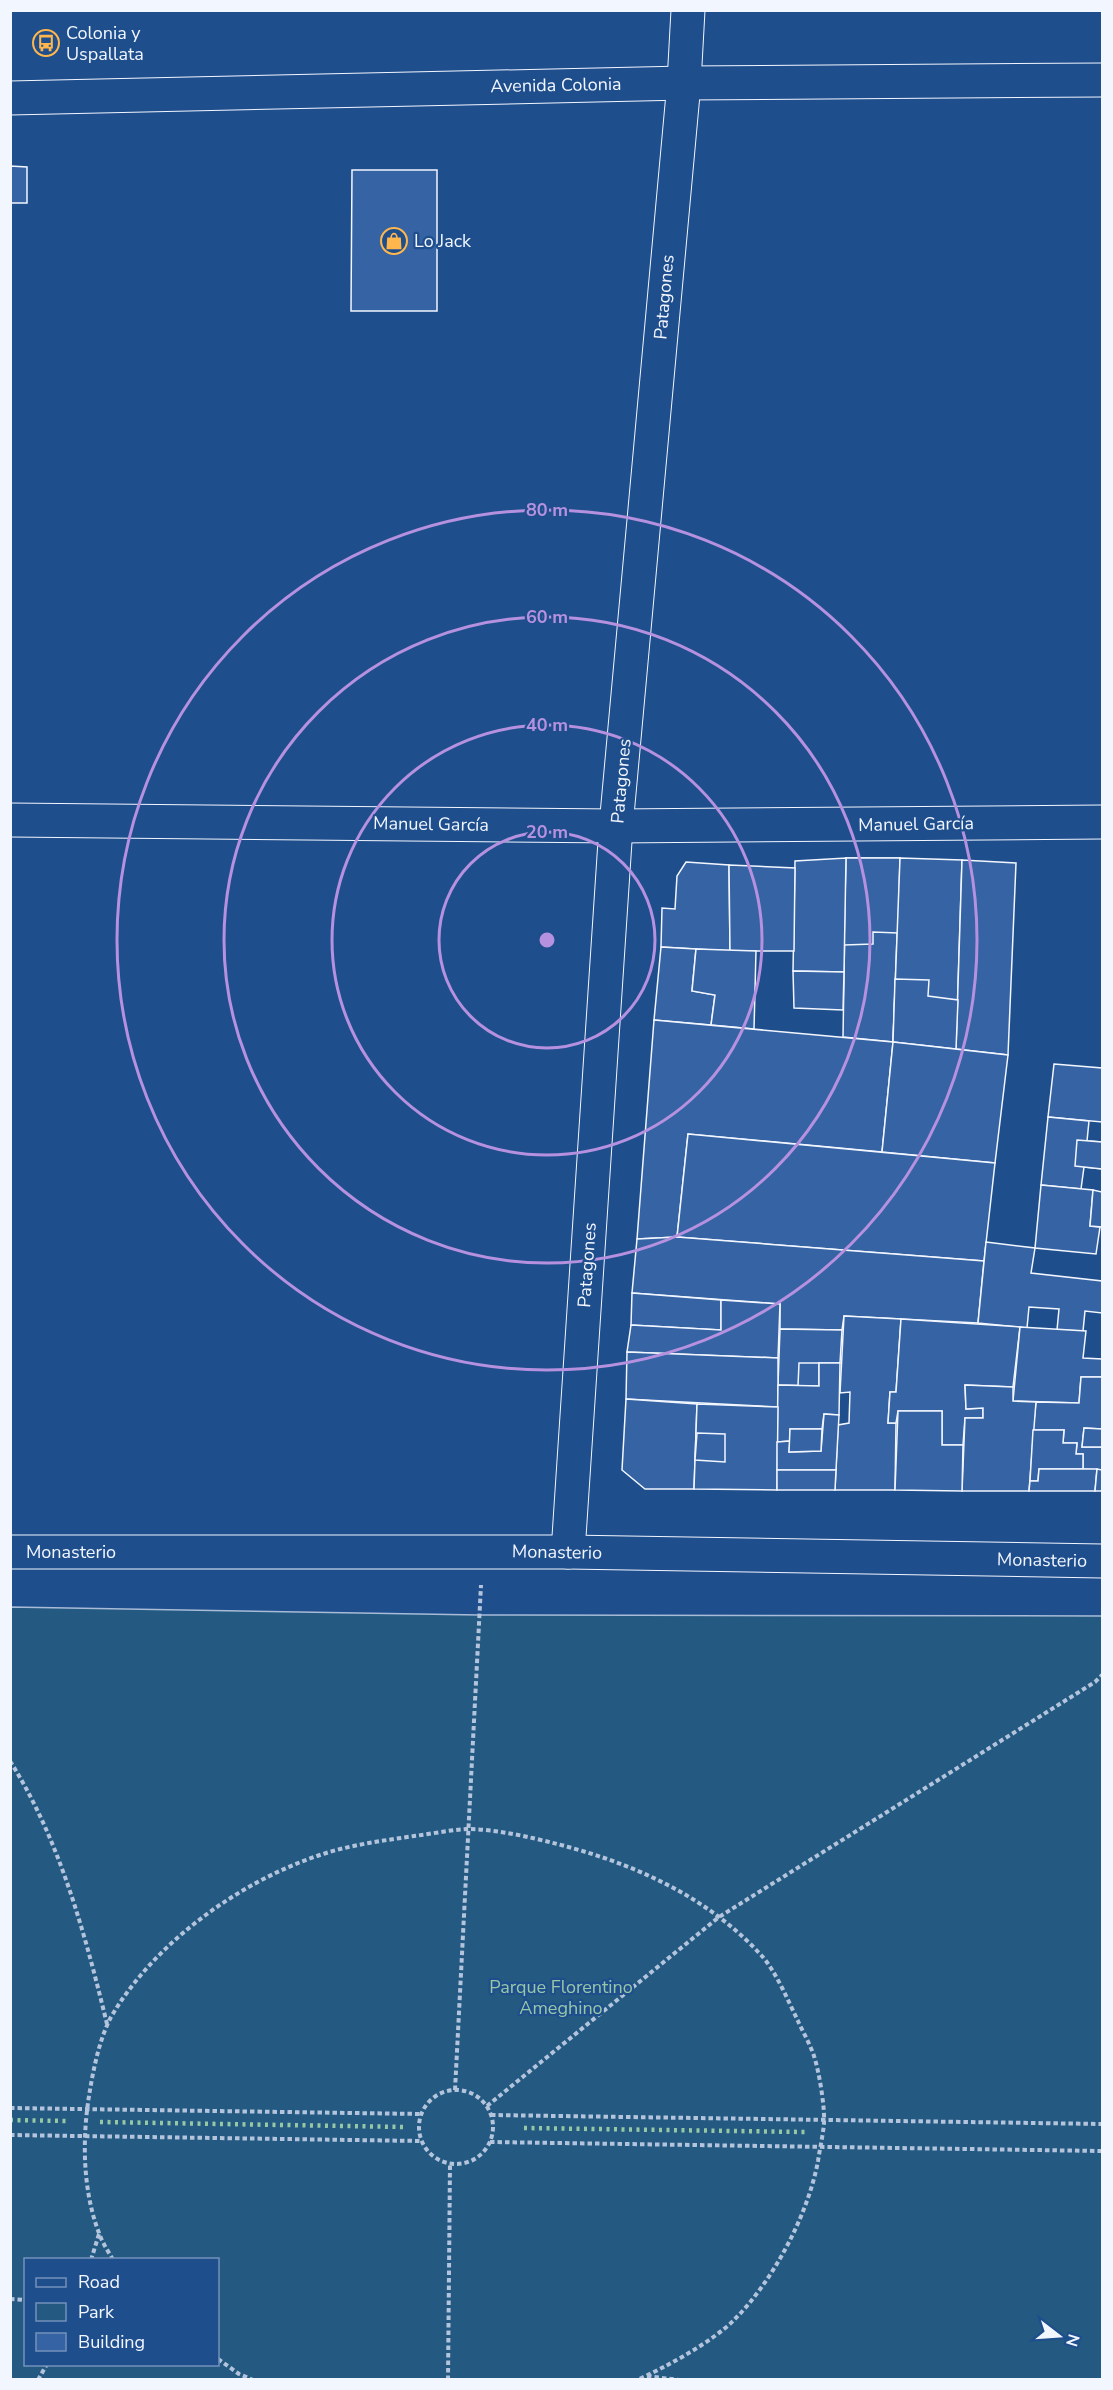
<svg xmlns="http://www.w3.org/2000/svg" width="1113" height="2390" font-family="'Nunito Sans',sans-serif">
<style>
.green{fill:#245a82;stroke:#a8bbd7;stroke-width:1.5;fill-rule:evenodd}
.building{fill:#3563a3;stroke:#f2f6ff;stroke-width:1.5}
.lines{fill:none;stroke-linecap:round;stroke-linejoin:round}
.minor-casing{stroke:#f2f6ff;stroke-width:35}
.major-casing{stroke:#f2f6ff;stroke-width:35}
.path{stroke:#b3c4dc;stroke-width:4;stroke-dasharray:4.5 3;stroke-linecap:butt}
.minor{stroke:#1f4e8c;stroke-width:33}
.major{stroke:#1f4e8c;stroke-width:33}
.hedge{stroke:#97c8a6;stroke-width:4.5;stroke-dasharray:3 4.5;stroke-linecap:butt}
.ring{fill:none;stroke:#b691df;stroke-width:3}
.labels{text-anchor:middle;stroke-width:4.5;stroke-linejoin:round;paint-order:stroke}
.poi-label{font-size:18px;fill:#f2f6ff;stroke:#1f4e8c;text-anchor:start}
.street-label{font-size:18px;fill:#f2f6ff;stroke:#1f4e8c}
.park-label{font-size:18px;fill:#97c8a6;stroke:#1f4e8c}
.centre{fill:#b691df;stroke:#1f4e8c;stroke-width:3}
.ring-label{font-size:18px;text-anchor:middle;font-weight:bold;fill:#b691df;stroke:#1f4e8c;stroke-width:4.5;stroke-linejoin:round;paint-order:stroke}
</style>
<rect width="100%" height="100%" fill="#1f4e8c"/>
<path class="green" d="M 10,1607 L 479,1615 L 1102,1616 L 1102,2379 L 11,2379 ZM 26,2260 L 218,2260 L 218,2364 L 26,2364 Z"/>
<g class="building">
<polygon points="10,166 27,167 27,203 10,203"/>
<polygon points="352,170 437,170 437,311 351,311"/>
<polygon points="846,858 900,858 893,1042 843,1037"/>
<polygon points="846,858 900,858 898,933 873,932 873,944 844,945"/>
<polygon points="846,858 844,972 793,971 795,861"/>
<polygon points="900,858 962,860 956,1049 893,1042"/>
<polygon points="962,860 1016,863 1008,1055 956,1049"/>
<polygon points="686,862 729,865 730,951 661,947 662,908 675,909 677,876"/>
<polygon points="729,865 795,868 794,951 730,951"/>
<polygon points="661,947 696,949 692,991 715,995 711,1025 654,1020"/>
<polygon points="696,949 756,951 754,1029 711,1025 715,995 692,991"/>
<polygon points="793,971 844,972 843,1010 794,1008"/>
<polygon points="895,979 929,980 928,996 958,1000 956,1049 893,1042"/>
<polygon points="654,1020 893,1042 882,1152 688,1134 677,1237 637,1239"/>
<polygon points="893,1042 1008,1055 995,1163 882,1152"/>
<polygon points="1054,1064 1102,1068 1102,1122 1048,1117"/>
<polygon points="1048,1117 1089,1121 1087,1141 1102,1142 1102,1169 1084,1167 1081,1189 1041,1185"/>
<polygon points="688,1134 995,1163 984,1261 677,1237"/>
<polygon points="1077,1140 1102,1142 1102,1169 1075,1166"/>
<polygon points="1041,1185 1093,1190 1090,1226 1100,1227 1096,1254 1035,1248"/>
<polygon points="1093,1190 1102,1192 1102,1227 1090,1226"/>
<polygon points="677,1237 984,1261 978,1323 844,1316 842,1330 780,1329 780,1304 632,1293 637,1239"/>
<polygon points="986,1242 1035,1248 1031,1273 1102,1281 1102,1313 1085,1311 1083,1331 1057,1330 1059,1309 1029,1307 1027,1328 978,1323"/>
<polygon points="632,1293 721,1300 721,1330 631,1325"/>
<polygon points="721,1300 780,1304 778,1358 627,1352 631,1325 721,1330"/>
<polygon points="844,1316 901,1319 896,1392 890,1392 888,1423 896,1423 895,1490 835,1490 838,1425 849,1423 850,1392 840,1393"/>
<polygon points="901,1319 1020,1327 1013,1387 965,1385 966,1409 983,1408 983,1418 965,1418 963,1445 942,1445 942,1411 898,1411 896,1423 888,1423 890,1392 896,1392"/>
<polygon points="1020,1327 1086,1331 1083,1358 1102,1359 1102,1377 1081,1377 1079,1403 1013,1401"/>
<polygon points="780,1329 842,1330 840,1363 819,1363 819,1386 778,1385"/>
<polygon points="627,1352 778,1358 778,1407 626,1399"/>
<polygon points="799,1363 819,1363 819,1386 798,1386"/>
<polygon points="819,1363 840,1363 839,1415 824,1414 822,1429 790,1429 790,1441 777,1442 778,1385 819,1386"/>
<polygon points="1081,1377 1102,1377 1102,1429 1084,1428 1082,1447 1102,1447 1102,1470 1083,1469 1083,1454 1076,1454 1077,1443 1063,1443 1064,1430 1033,1430 1036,1402 1079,1403"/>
<polygon points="965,1385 1013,1387 1013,1401 1036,1402 1029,1491 962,1491 965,1418 983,1418 983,1408 966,1409"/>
<polygon points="626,1399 697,1404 694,1489 645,1489 622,1470"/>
<polygon points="697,1404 778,1407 777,1490 694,1489"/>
<polygon points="898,1411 942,1411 942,1445 963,1445 962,1491 895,1490"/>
<polygon points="824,1414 839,1415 836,1470 777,1470 777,1442 790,1441 789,1452 821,1451"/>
<polygon points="1084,1428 1102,1429 1102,1447 1082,1447"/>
<polygon points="790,1429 822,1429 821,1451 789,1452"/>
<polygon points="1033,1430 1064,1430 1063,1443 1077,1443 1076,1454 1083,1454 1083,1469 1039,1469 1038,1481 1030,1481"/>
<polygon points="697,1433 725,1434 725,1462 695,1460"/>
<polygon points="1039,1469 1097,1469 1095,1491 1029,1491 1030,1481 1038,1481"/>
<polygon points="1097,1469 1102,1470 1102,1491 1095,1491"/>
<polygon points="777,1470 836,1470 835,1490 777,1490"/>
</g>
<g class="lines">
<defs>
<g id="minor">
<polyline points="10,820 616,826 1102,822"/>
<polyline points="10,1552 568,1552 1102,1561"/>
<polyline points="568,1552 616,826 684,83 688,10"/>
</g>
<polyline id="major" points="10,98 684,83 1102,80"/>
</defs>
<use href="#minor" class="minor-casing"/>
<use href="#major" class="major-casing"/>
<g class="path">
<path d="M 10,1761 C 60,1840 85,1934 107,2024"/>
<circle cx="456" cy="2127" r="37"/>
<polyline points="455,2090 481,1585"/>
<polyline points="487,2106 719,1917 1095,1682 1102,1675"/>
<polyline points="10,2108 421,2114"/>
<polyline points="491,2115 1102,2124"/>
<polyline points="10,2135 421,2141"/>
<polyline points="490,2142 1102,2151"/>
<polyline points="91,2260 99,2234"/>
<path d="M 113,2260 C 108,2251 102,2242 99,2233 C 82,2189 82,2135 90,2090 C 94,2066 100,2038 111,2017 C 154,1943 238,1883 317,1856 C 348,1845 381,1841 414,1836 C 431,1834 449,1830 467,1829 C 495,1829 530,1837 557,1844 C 632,1863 707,1896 761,1955 C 776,1971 788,2001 798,2021 C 803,2032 810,2044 814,2056 C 819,2071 825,2107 824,2123 C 823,2135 820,2148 818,2161 C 808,2215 773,2281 734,2320 C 712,2342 666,2367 637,2380"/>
<polyline points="10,2299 26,2300"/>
<polyline points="218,2359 239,2374 253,2380"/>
<polyline points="647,2376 679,2380"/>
<polyline points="38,2380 47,2364"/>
<polyline points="448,2380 450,2164"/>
</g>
<use href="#minor" class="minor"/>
<use href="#major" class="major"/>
<g class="hedge">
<polyline points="10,2120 68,2121"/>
<polyline points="100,2122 405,2127"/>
<polyline points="524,2128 805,2132"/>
</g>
</g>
<g class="ring">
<circle cx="547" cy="940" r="108"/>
<circle cx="547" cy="940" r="215"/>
<circle cx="547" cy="940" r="323"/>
<circle cx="547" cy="940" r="430"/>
</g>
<defs>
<symbol id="bus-ring" viewBox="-11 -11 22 22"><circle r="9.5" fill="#1f4e8c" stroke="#ffb74d" stroke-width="1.5"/><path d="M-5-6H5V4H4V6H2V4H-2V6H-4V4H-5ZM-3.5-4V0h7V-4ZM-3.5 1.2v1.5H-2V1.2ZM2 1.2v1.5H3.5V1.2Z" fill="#ffb74d"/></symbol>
<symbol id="shop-ring" viewBox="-11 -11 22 22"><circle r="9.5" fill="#1f4e8c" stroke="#ffb74d" stroke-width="1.5"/><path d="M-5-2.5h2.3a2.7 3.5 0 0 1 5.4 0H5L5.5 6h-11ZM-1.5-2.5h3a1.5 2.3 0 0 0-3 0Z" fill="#ffb74d"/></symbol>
</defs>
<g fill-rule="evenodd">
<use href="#bus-ring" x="31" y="28" width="30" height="30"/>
<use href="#shop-ring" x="379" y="226" width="30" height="30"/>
</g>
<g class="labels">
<g class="poi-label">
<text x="66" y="39">Colonia y<tspan x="66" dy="21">Uspallata</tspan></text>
<text x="414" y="247">Lo Jack</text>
</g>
<g class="street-label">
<text transform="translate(556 85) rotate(-1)" y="6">Avenida Colonia</text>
<text transform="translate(664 297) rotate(-85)" y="6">Patagones</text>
<text transform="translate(621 781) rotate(-85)" y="6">Patagones</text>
<text transform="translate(431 824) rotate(1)" y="6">Manuel García</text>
<text transform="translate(916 824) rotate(-1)" y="6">Manuel García</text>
<text transform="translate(587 1265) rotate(-86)" y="6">Patagones</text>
<text x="71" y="1558">Monasterio</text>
<text transform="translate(557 1552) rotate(1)" y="6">Monasterio</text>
<text transform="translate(1042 1560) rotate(1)" y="6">Monasterio</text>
</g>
<g class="park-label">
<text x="561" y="1993">Parque Florentino<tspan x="561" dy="21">Ameghino</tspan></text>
</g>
</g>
<circle cx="547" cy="940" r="9" class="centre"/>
<g class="ring-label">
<text x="547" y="516">80 m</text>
<text x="547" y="623">60 m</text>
<text x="547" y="731">40 m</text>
<text x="547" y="838">20 m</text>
</g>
<rect width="1113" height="2390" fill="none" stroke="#f2f6ff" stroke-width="24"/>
<rect x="24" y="2258" width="195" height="108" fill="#1f4e8c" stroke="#7391ba" stroke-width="1.5"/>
<rect x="36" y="2278" width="30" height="9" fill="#1f4e8c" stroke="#7391ba" stroke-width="1.5"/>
<text x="78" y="2288" font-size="18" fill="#f2f6ff">Road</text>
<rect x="36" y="2303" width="30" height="18" fill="#245a82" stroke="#7391ba" stroke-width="1.5"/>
<text x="78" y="2318" font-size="18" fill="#f2f6ff">Park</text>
<rect x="36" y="2333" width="30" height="18" fill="#3563a3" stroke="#7391ba" stroke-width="1.5"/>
<text x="78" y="2348" font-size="18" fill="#f2f6ff">Building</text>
<g transform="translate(1059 2336) rotate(107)" stroke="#1f4e8c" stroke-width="4.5" paint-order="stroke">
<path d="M0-4.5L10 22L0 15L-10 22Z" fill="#f2f6ff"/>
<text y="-9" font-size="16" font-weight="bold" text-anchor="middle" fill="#f2f6ff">N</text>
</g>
</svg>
